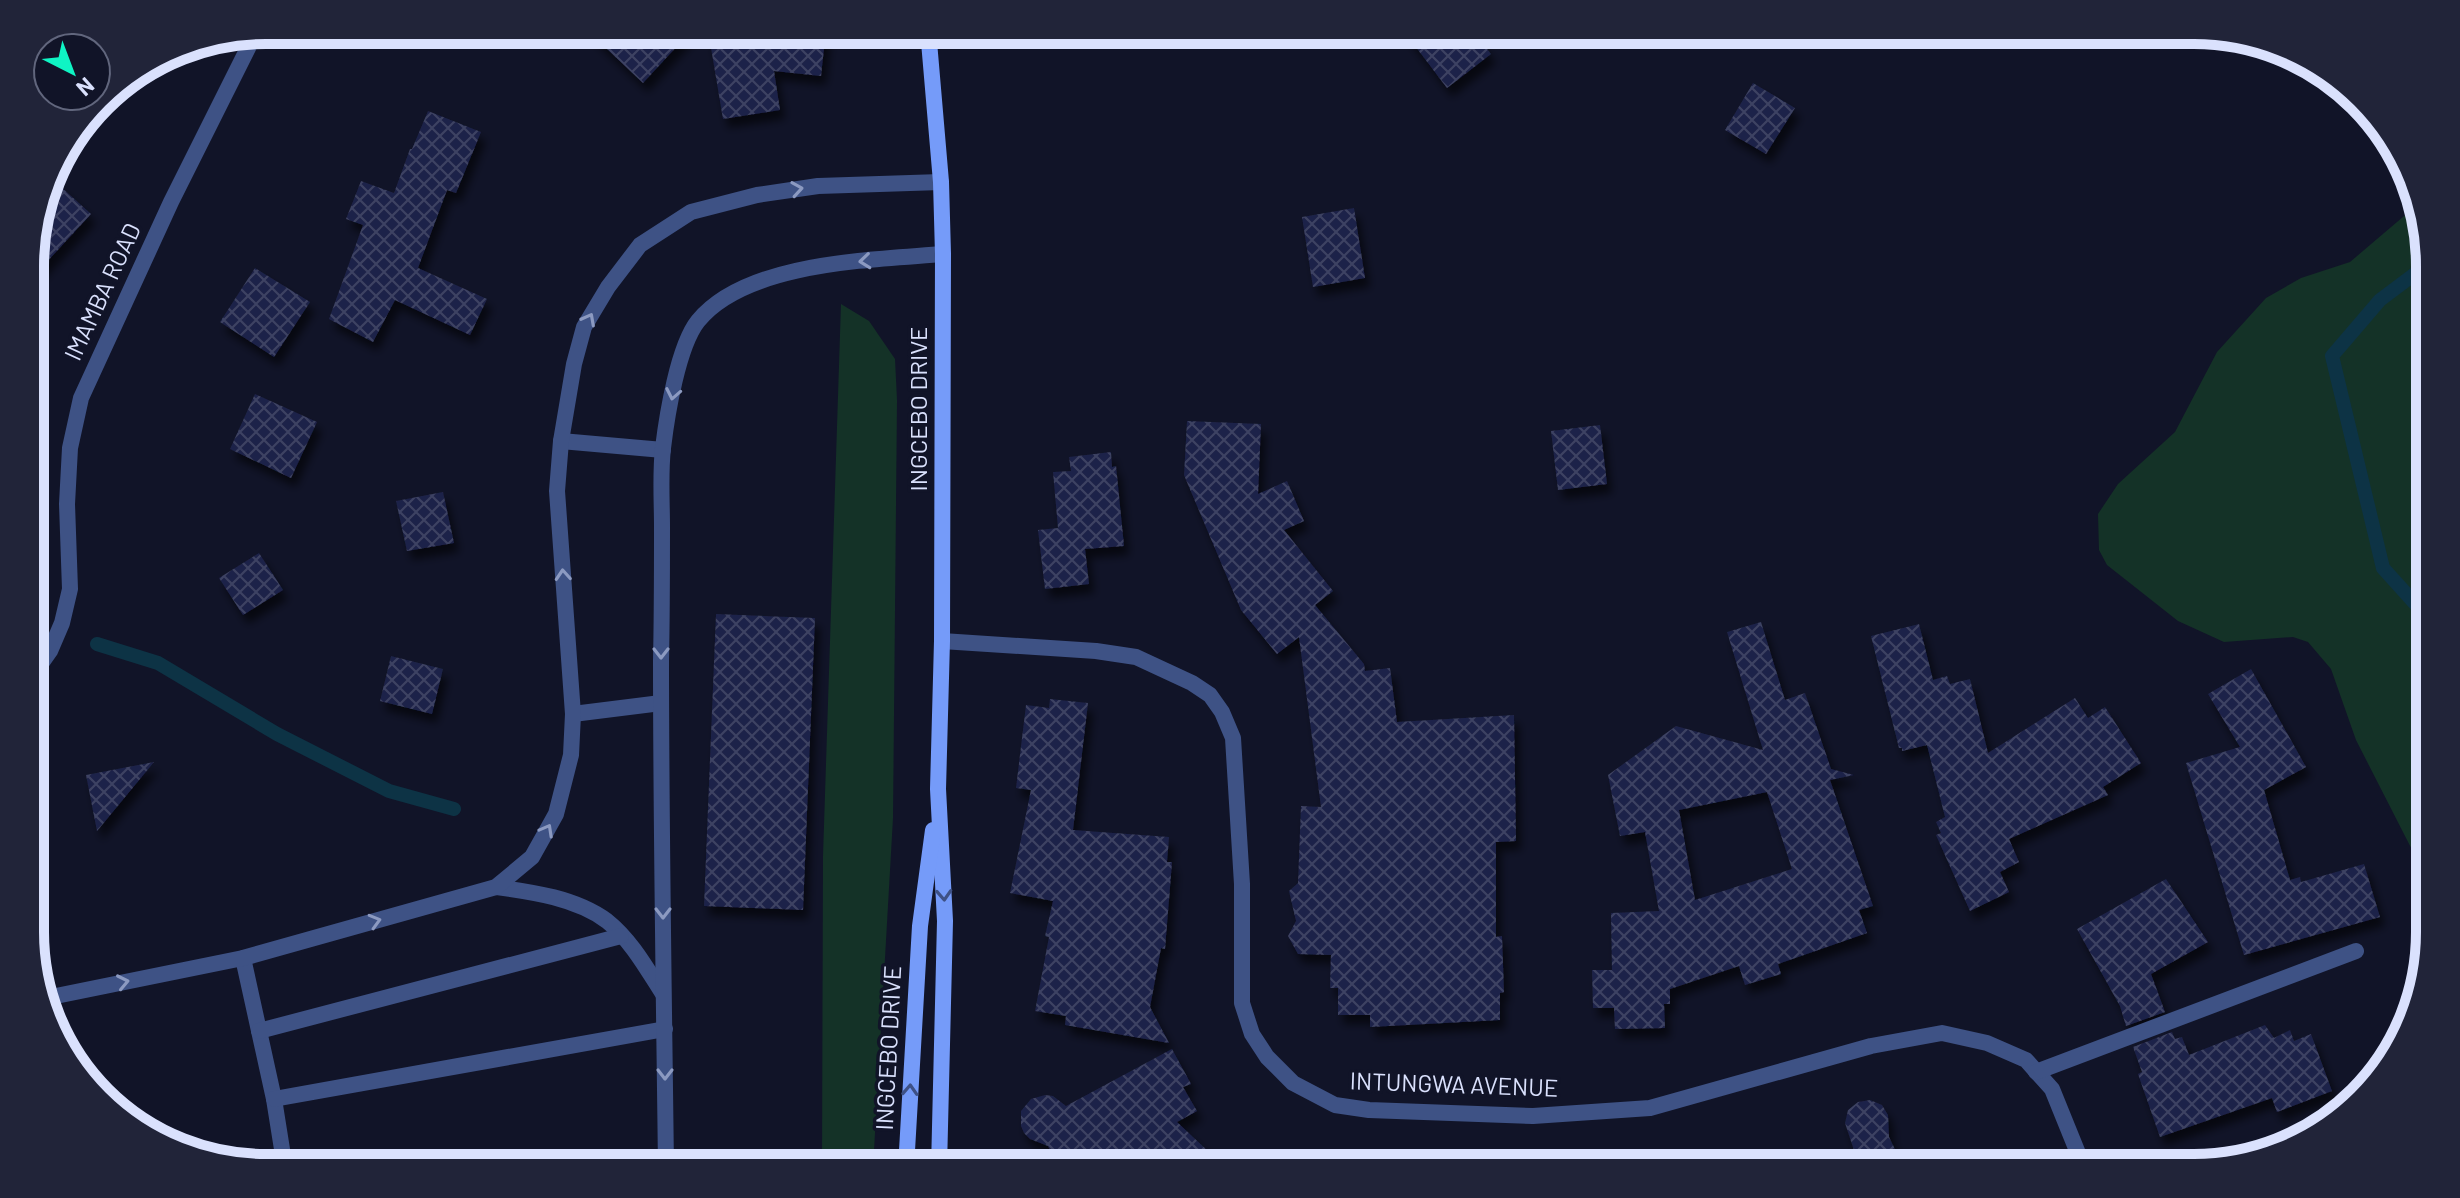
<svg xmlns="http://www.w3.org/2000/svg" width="2460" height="1198" font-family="Barlow,sans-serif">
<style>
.grass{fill:#143227}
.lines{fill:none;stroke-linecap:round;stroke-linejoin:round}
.stream{stroke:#0d3345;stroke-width:14}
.building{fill:url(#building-cross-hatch);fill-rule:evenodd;filter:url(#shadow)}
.lane{stroke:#3e5285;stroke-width:16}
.street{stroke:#3e5285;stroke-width:16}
.secondary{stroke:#759bf9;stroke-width:16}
.oneway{stroke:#8c9ac1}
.oneway2{stroke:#3e5186}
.labels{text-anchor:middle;stroke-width:7;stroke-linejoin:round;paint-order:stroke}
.street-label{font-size:24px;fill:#dae1fd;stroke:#111428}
.rim{fill:none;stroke:#dae1fd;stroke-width:10}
</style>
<defs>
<pattern id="building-cross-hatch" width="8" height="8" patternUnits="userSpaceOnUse" patternTransform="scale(2)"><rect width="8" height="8" fill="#1e2348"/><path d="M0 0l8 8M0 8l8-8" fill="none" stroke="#3e4363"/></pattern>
<filter id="shadow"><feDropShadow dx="5" dy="9" stdDeviation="4" flood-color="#0009"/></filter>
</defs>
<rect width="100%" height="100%" fill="#111428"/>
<g class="grass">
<polygon points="2417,205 2428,236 2430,885 2356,740 2331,669 2308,642 2293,637 2224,642 2178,621 2107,565 2099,550 2098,514 2118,484 2175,432 2217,352 2266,298 2301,278 2350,262"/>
<polygon points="841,304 869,321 895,359 897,400 893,818 873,1168 822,1168 823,856"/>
</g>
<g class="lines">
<g class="stream">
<polyline points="2428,264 2380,300 2332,356 2383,568 2429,619"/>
<polyline points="97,644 158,663 277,734 389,791 454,809"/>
</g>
</g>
<g class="building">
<polygon points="587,30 692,30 643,83"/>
<polygon points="708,30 826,30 821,76 774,71 780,110 723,119"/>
<polygon points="1403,30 1472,30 1491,54 1447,88"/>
<polygon points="1753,83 1795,108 1766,154 1725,130"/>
<polygon points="428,111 481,132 456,193 447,190 418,268 487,299 470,335 395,300 373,342 329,319 363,225 346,219 361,181 394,193 410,149 412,149"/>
<polygon points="50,177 91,214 31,279 31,250"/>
<polygon points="1354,208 1365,278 1313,287 1302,217"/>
<polygon points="255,268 310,302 274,357 220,322"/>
<polygon points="255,394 317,422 291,478 230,449"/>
<polygon points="1187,421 1261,424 1258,494 1287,481 1304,521 1284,530 1333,591 1315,605 1364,664 1365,671 1390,668 1397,722 1514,715 1516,841 1496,842 1496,937 1502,936 1504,992 1500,993 1500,1020 1370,1027 1370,1015 1338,1015 1338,988 1330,988 1331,955 1298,954 1288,936 1296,921 1289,891 1298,883 1301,806 1321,807 1299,637 1277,654 1241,610 1184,475"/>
<polygon points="1600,425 1607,484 1558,490 1551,431"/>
<polygon points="1111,452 1112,467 1116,466 1124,546 1085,549 1089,584 1045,589 1038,530 1058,528 1053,472 1071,471 1069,457"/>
<polygon points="443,492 454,543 407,551 396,501"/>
<polygon points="259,553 283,590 243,615 219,578"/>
<polygon points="716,614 815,618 803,910 704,906"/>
<path d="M 1761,622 L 1785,700 L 1805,693 L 1831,769 L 1854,775 L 1830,780 L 1873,906 L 1859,910 L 1867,933 L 1778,964 L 1781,974 L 1745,985 L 1739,966 L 1670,989 L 1670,1004 L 1664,1004 L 1665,1028 L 1615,1029 L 1614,1008 L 1593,1008 L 1592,970 L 1612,970 L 1611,913 L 1659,911 L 1645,832 L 1620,836 L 1608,775 L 1676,726 L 1763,750 L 1727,632 ZM 1767,792 L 1792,869 L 1695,900 L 1679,810 Z"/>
<polygon points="1919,624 1933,680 1947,676 1950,684 1970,679 1988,753 2075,698 2088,718 2105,707 2141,763 2103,787 2108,795 2009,839 2019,862 2000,872 2009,892 1970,911 1936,835 1941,833 1936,822 1945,817 1927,745 1902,751 1902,748 1899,748 1871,636"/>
<polygon points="391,656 443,669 432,714 380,701"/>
<polygon points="2251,669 2306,767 2264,790 2290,880 2300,877 2301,882 2364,864 2380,917 2244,955 2186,763 2240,747 2208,694"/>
<polygon points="1050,699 1088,703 1073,830 1169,837 1167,862 1172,862 1165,949 1161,948 1150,1007 1169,1043 1065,1025 1066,1016 1035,1011 1049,937 1045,936 1053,901 1010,893 1031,790 1016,788 1026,705 1049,708"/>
<polygon points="154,762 97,831 86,775"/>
<polygon points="2166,879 2208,942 2151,974 2165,1012 2126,1026 2120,1006 2077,929"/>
<polygon points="2265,1025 2274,1038 2290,1030 2294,1041 2311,1034 2332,1091 2277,1112 2272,1098 2160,1137 2138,1074 2142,1072 2133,1047 2172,1032 2175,1039 2182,1037 2189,1055"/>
<polygon points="1172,1049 1191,1084 1183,1087 1197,1111 1177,1122 1226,1168 1059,1168 1048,1146 1030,1139 1024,1133 1021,1126 1021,1111 1031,1099 1045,1095 1053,1096 1066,1106"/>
<polygon points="1870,1100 1882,1105 1888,1115 1889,1137 1904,1168 1860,1168 1845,1123 1848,1110 1858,1102"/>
</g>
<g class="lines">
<g class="lane">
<polyline points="561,441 663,450"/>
<polyline points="573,714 661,703"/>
<path d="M 496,887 C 532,892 576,898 607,921 C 631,940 647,969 663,994"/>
<polyline points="243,958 274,1099 285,1168"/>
<polyline points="46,998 243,958 496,887 532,857 546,832 556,814 571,755 573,714 557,491 561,441 574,364 584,327 608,287 640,245 691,212 757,195 818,186 941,182"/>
<polyline points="259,1031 621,936"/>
<polyline points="274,1099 665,1029"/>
<path d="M 666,1168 C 664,999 661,829 661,660 C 662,616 662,571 662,527 C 662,501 660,474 663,448 C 667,415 678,346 698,321 C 746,262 871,260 943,254"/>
</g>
<g class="street">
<polyline points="942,641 1096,651 1136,657 1192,683 1210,695 1222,712 1233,738 1242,884 1242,1003 1252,1034 1267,1057 1293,1083 1335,1105 1369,1110 1533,1116 1650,1108 1871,1046 1942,1033 1987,1043 2026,1060 2052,1089 2084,1168"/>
<polyline points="31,678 50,651 62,623 70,589 67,504 70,448 81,398 171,202 256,32"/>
<polyline points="2036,1072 2356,951"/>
</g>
<g class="secondary">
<polyline points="928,30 941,182 943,254 942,641 938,789 945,921 939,1168"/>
<polyline points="906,1168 920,926 933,830"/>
</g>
</g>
<defs><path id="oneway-chevron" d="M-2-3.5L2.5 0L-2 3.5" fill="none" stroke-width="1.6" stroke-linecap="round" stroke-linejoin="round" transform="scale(2)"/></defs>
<g class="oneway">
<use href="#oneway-chevron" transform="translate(797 189) rotate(-9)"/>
<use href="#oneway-chevron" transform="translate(865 261) rotate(174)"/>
<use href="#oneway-chevron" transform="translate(589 319) rotate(-62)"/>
<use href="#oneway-chevron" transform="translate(673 394) rotate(101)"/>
<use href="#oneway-chevron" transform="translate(563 575) rotate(-94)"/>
<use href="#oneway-chevron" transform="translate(661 653) rotate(90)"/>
<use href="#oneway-chevron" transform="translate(547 830) rotate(-61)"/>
<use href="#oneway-chevron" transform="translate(663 913) rotate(90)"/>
<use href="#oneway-chevron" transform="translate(375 921) rotate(-16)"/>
<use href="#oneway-chevron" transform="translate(123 982) rotate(-12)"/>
<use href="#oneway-chevron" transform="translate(665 1074) rotate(90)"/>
</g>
<g class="oneway2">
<use href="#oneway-chevron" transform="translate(944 895) rotate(87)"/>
<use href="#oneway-chevron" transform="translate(910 1090) rotate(-87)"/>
</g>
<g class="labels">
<g class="street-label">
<text transform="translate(103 292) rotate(-65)" y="8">IMAMBA ROAD</text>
<text transform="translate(919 409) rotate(-90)" y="8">INGCEBO DRIVE</text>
<text transform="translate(889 1048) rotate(-87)" y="8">INGCEBO DRIVE</text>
<text transform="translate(1454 1085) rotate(2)" y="8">INTUNGWA AVENUE</text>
</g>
</g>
<path d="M0 0H2460V1198H0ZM266 44H2194A222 222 0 0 1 2416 266V932A222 222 0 0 1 2194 1154H266A222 222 0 0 1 44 932V266A222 222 0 0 1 266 44Z" fill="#212439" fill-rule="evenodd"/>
<path class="rim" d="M266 44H2194A222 222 0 0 1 2416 266V932A222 222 0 0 1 2194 1154H266A222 222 0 0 1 44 932V266A222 222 0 0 1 266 44Z"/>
<g transform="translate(72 72) rotate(138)"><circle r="38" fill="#111428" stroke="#61667d" stroke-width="2"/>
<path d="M0-6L14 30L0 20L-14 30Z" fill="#0ff4c4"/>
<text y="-12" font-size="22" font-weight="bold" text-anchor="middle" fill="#dae1fd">N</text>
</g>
</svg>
